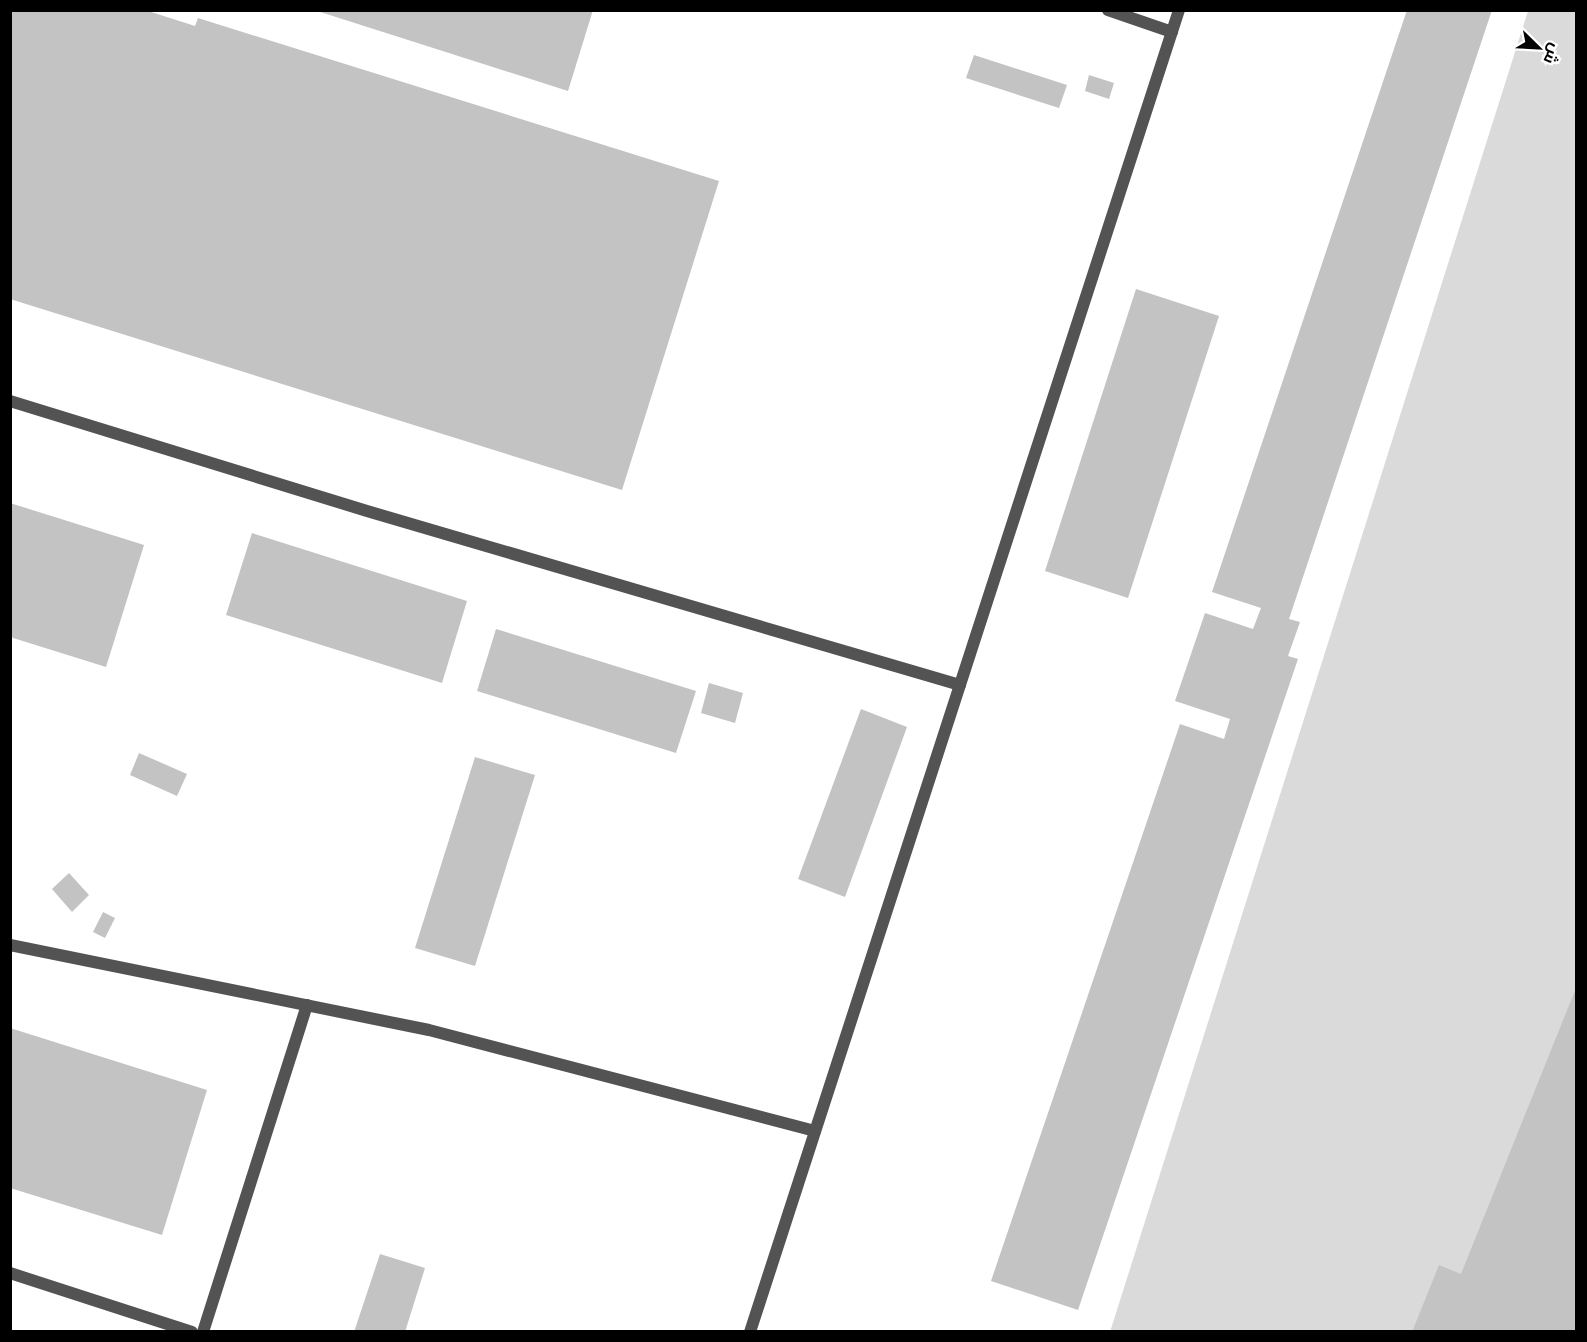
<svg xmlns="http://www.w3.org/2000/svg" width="1587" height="1342" font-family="Figtree,Cairo,sans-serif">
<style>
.green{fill:#dadada}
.building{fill:#c3c3c3}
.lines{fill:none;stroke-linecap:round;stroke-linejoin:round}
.lane{stroke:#535353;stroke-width:12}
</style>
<rect width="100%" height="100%" fill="#fff"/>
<polygon class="green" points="1528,11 1576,11 1576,1331 1110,1332"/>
<g class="building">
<polygon points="10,10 145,10 195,26 198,18 719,181 622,490 10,299"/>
<polygon points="314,10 593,10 568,91"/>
<polygon points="1407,10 1492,10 1289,619 1300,622 1288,656 1298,659 1078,1310 991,1281 1180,724 1224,739 1230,719 1175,701 1205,613 1253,629 1261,608 1212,592"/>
<polygon points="974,55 1067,85 1059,108 966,78"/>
<polygon points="1089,75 1114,83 1109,99 1085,91"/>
<polygon points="1136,289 1219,316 1128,598 1045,571"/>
<polygon points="10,503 144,545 106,667 10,637"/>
<polygon points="252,533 467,601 442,683 226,615"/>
<polygon points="496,629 696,691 676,753 477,691"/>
<polygon points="709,683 743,693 735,723 701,713"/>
<polygon points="861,709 907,727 845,897 798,879"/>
<polygon points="139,753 187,774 177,796 130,775"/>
<polygon points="475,757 535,775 475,966 415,948"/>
<polygon points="69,873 89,895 72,912 52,889"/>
<polygon points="103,912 115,918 105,938 93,932"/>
<polygon points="1576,988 1576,1332 1412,1332 1439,1265 1461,1274"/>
<polygon points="10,1028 207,1090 162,1235 10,1188"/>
<polygon points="380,1254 425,1268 405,1332 354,1332"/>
</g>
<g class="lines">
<g class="lane">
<polyline points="1108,10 1172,32"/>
<polyline points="10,401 367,511 960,685"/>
<polyline points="10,945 429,1030 815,1131"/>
<polyline points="10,1273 192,1332"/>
<polyline points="203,1332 307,1005"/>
<polyline points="750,1332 1179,10"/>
</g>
</g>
<rect width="1587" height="1342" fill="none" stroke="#000000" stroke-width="24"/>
<g transform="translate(1539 48) rotate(114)" stroke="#ffffff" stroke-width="4.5" paint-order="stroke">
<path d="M0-4.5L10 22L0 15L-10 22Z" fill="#000000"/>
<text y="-9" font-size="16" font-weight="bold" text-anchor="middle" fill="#000000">ش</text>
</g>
</svg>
